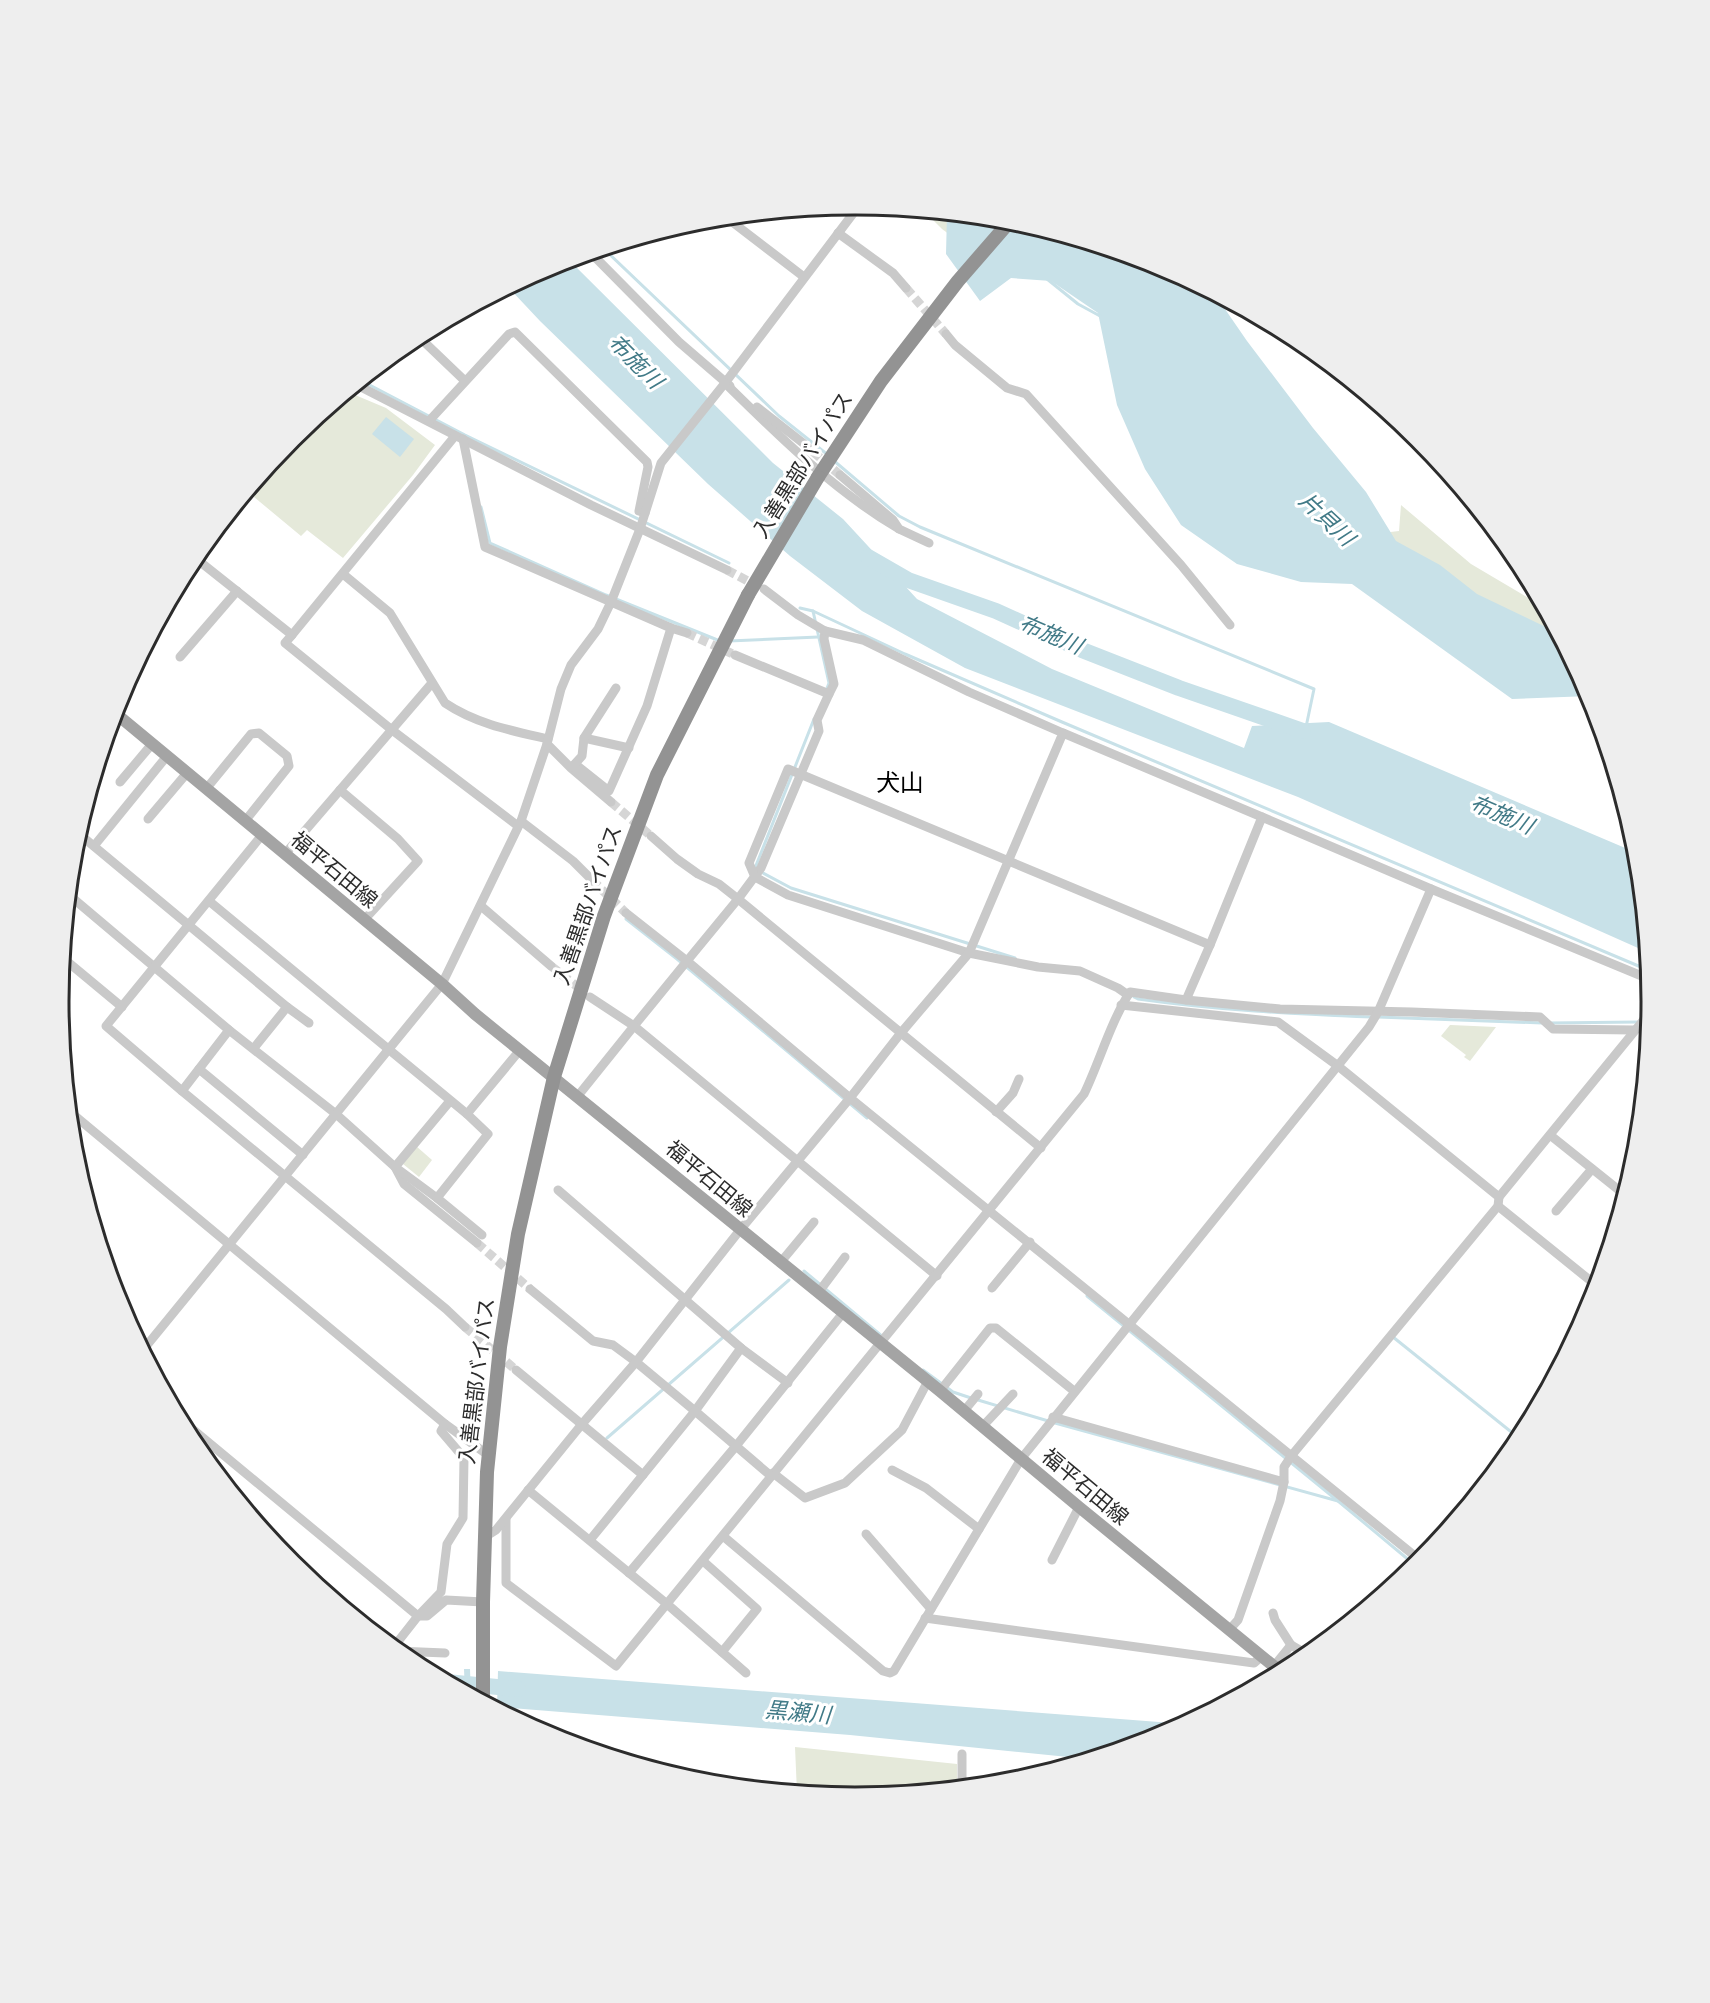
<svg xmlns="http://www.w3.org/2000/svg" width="1710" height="2003" font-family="'Asap Condensed','Noto Sans JP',sans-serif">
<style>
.green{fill:#e5e9da}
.water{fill:#c8e1e8}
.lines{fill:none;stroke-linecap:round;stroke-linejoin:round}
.stream{stroke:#c8e1e8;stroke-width:3}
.river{stroke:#c8e1e8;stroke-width:16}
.minor-tunnel{stroke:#d5d5d5;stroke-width:9;stroke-dasharray:9 4.5;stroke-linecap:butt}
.minor{stroke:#c9c9c9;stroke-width:9}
.major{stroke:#a4a4a4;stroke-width:12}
.highway{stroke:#939393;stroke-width:14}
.highway-bridge{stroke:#939393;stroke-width:14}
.labels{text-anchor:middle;stroke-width:6;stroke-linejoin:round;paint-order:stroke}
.street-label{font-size:21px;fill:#2c2c2c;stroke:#fff}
.water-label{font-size:22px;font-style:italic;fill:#417a87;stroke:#fff}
.quarter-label{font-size:24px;fill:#000;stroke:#fff}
.rim{fill:none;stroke:#2c2c2c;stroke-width:3}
</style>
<rect width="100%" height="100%" fill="#fff"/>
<g class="green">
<polygon points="925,212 991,218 972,251 942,229"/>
<polygon points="348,392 386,408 435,445 413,475 343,558 307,530 301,536 248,492 292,438"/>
<polygon points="1401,505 1471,564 1542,606 1569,655 1373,534 1399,531"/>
<polygon points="1450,1025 1451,1025 1496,1027 1470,1061 1464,1057 1466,1055 1441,1036"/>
<polygon points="416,1146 432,1160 419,1177 403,1164"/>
<polygon points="795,1747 957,1764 957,1788 855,1798 797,1792"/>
</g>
<g class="water">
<polygon points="947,214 1011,220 1160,266 1216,296 1247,341 1313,428 1366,492 1396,541 1440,565 1477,594 1556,632 1590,696 1512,699 1352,584 1301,582 1237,564 1181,525 1145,469 1117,405 1098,313 1051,281 1011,278 980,301 946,254"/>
<polygon points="569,260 773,463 843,519 917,599 1052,669 1244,748 1252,726 1329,722 1637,853 1647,952 1298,797 965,668 862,611 790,556 708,484 540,321 509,288 551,266"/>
<polygon points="386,417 414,439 400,457 372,434"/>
<polygon points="464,1669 470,1669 471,1695 465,1692"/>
<polygon points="498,1671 1185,1724 1159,1737 1088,1759 850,1735 497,1707"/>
</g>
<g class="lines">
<g class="stream">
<polyline points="604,249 779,416 828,455"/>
<polyline points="1047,279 1078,304 1100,316"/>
<polyline points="362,381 465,435 729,563"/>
<polyline points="833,460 899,516 920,527 1314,689 1306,727"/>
<polyline points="481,507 490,543 606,595 720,641"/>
<polyline points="800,608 813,611 905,654 1062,722 1648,970"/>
<polyline points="813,611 829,683 826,691"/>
<polyline points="729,641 818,637"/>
<polyline points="755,868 814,719"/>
<polyline points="761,872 791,888 1015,958"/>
<polyline points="626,919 677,959 867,1118"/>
<path d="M 1134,997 L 1138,999 C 1216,1010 1293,1014 1372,1017"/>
<polyline points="1378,1017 1542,1023"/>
<polyline points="1549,1023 1638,1022"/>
<polyline points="804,1271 883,1337"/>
<polyline points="1087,1296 1338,1501"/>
<polyline points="1393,1337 1520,1439"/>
<polyline points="923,1370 953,1392 971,1398"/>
<polyline points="978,1400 1055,1423 1338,1501 1416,1566"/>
<polyline points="607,1438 789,1280"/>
</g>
<g class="river">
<polyline points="868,557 908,580 996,611 1082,650 1179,688 1303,731"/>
<polyline points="447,1682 518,1689"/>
</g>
<g class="minor-tunnel">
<polyline points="906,288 946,334"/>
<polyline points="803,443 840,475"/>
<polyline points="727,570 759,587"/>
<polyline points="687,633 735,655"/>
<polyline points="611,802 651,836"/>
<polyline points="592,880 626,913"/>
<polyline points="551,966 584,992"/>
<polyline points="477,1243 530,1289"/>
<polyline points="465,1327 516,1370"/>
</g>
<g class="minor">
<path d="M 857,205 L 858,207 L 725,383 C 779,436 833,490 899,529"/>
<polyline points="727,218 804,277"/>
<polyline points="838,233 893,273 906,288"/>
<polyline points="591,253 679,342 730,386"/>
<polyline points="946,334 955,345 1007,388 1026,394 1181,565 1230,625"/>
<polyline points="418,336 465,381"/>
<polyline points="357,385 591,505 727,570"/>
<polyline points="757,407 803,443"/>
<polyline points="429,421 509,334 515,332 647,462 648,467 639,511 645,513"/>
<polyline points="463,439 485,547 671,628 647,706 609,791 575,764"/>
<polyline points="840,475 893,520 899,529 929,543"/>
<polyline points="194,557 292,635 285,643 392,730 518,826"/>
<path d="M 343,574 L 390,613 L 445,703 C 476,724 513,731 548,739"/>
<polyline points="671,628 687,633"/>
<polyline points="825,631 824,639 834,684 829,694"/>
<polyline points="292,635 455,436"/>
<polyline points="735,655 829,694 817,720 819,731 761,868 738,899 1041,1148"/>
<polyline points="180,657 237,591"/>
<polyline points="1063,733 1262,817"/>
<polyline points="584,738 629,748"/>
<polyline points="547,744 571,768 611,802"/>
<polyline points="572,767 582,756 584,738 616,688"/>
<polyline points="120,782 152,744"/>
<polyline points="206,789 251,734 259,733 287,756 289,766 245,821"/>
<polyline points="340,790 398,839 418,861 364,920"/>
<polyline points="148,819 187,773"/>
<polyline points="521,821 573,861 592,880"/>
<polyline points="78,833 287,1007 254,1048"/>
<polyline points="651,836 677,859 698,874 719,884 738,899 687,961 850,1098 1421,1561"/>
<polyline points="94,846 167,756"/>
<polyline points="285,854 432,683"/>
<polyline points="69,895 229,1030 336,1114 395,1167 404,1184 477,1243"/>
<polyline points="209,901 467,1114 488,1134 437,1198 395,1167 450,1101"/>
<polyline points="481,906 551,966"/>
<polyline points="626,913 687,961 634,1026 937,1276"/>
<polyline points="1210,945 1262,817 1431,889"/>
<polyline points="63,958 122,1007"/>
<polyline points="1128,995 1118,988 1080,971 1038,967 969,953 788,895 755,877 749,863 788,769 1210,945 1186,1000"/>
<polyline points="287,1007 309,1023"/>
<polyline points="229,1030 182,1091 106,1026 262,835"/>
<polyline points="199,1069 303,1155"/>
<polyline points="182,1091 446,1309 465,1327"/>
<polyline points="577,1097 634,1026 590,997"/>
<polyline points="69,1111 445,1424 488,1455"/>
<polyline points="996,1112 1013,1093 1019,1079"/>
<polyline points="467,1114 520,1050"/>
<polyline points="1550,1135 1625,1195"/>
<polyline points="558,1190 741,1348 788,1383"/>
<polyline points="1499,1197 1651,1011"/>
<polyline points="437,1198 482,1235"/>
<polyline points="1498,1206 1597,1286"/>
<polyline points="1556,1211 1592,1169"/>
<polyline points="780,1263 814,1222"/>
<polyline points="992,1288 1030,1242"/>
<polyline points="530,1289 593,1341 613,1345 636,1362 695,1411 741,1348"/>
<polyline points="818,1293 845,1257"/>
<polyline points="143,1350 442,984 521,821 547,744 561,689 571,665 598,629 611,602 640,529 661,463 725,383"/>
<polyline points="516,1370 643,1475"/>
<polyline points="940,1391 990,1328 996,1328 1074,1391"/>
<polyline points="964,1411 978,1394"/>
<polyline points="1053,1417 1284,1482 1284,1467 1292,1455 1498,1206 1499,1197 1338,1066 1278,1022 1121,1005"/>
<polyline points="179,1418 418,1616 396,1644 395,1650"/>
<polyline points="445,1424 441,1431 464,1458 463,1518 447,1544 441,1592 418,1616 427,1616 446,1600 483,1602"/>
<polyline points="982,1427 1013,1394"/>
<polyline points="892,1470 926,1488 979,1529"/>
<polyline points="773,1473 805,1498 845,1483 902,1430 928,1381"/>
<polyline points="528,1490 667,1604 746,1673"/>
<path d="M 506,1519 L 506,1583 L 616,1666 L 1084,1094 C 1099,1063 1111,1021 1130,992 L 1186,1000 L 1280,1009 L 1412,1012 L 1540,1017 L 1553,1029 L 1634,1030"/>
<polyline points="866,1534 931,1609"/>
<polyline points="723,1536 883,1671 890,1673 894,1671 1021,1459 1369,1027 1378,1012 1431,889 1649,979"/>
<polyline points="485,1537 496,1530 582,1424 636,1362 740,1230 850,1098 900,1034 969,953 1063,733 969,692 863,640 825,631 798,615 764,589"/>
<polyline points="590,1540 695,1411 771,1476"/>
<polyline points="1052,1560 1079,1507"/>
<polyline points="703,1561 757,1609 722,1652"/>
<polyline points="629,1573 736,1446 843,1313"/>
<polyline points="1273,1613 1275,1620 1291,1645"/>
<polyline points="925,1618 1254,1663 1262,1656"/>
<polyline points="1229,1630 1238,1620 1280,1501 1284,1482"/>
<polyline points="397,1651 445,1653"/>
<polyline points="1274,1666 1291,1645 1308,1655"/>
<polyline points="962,1754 962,1787"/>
</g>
<polyline class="major" points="114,712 442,984 475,1014 940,1391 1079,1507 1281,1672"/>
<g class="highway">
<polyline points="818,477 881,381 958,281 1011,220"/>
<polyline points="483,1702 483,1602 487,1472 500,1347 518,1234 554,1077 604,916 657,775 748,595"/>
</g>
<polyline class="highway-bridge" points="748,595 818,477"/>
</g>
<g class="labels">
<g class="street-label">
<text transform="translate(803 465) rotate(-58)" y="7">入善黒部バイパス</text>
<text transform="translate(334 870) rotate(40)" y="7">福平石田線</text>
<text transform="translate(588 905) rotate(-71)" y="7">入善黒部バイパス</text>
<text transform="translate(709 1179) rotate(40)" y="7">福平石田線</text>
<text transform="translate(477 1381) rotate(-83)" y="7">入善黒部バイパス</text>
<text transform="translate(1085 1487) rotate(40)" y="7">福平石田線</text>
</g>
<g class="water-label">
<text transform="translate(636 361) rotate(45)" y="8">布施川</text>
<text transform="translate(1327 519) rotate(43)" y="8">片貝川</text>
<text transform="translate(1051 634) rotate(23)" y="8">布施川</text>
<text transform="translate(1502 814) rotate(23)" y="8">布施川</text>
<text transform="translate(798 1712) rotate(5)" y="8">黒瀬川</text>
</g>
<g class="quarter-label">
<text x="900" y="791">犬山</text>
</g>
</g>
<path d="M0 0H1710V2003H0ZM69 1001a786 786 0 1 1 1572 0a786 786 0 1 1-1572 0Z" fill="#eee" fill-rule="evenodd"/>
<path class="rim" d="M69 1001a786 786 0 1 1 1572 0a786 786 0 1 1-1572 0Z"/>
</svg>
